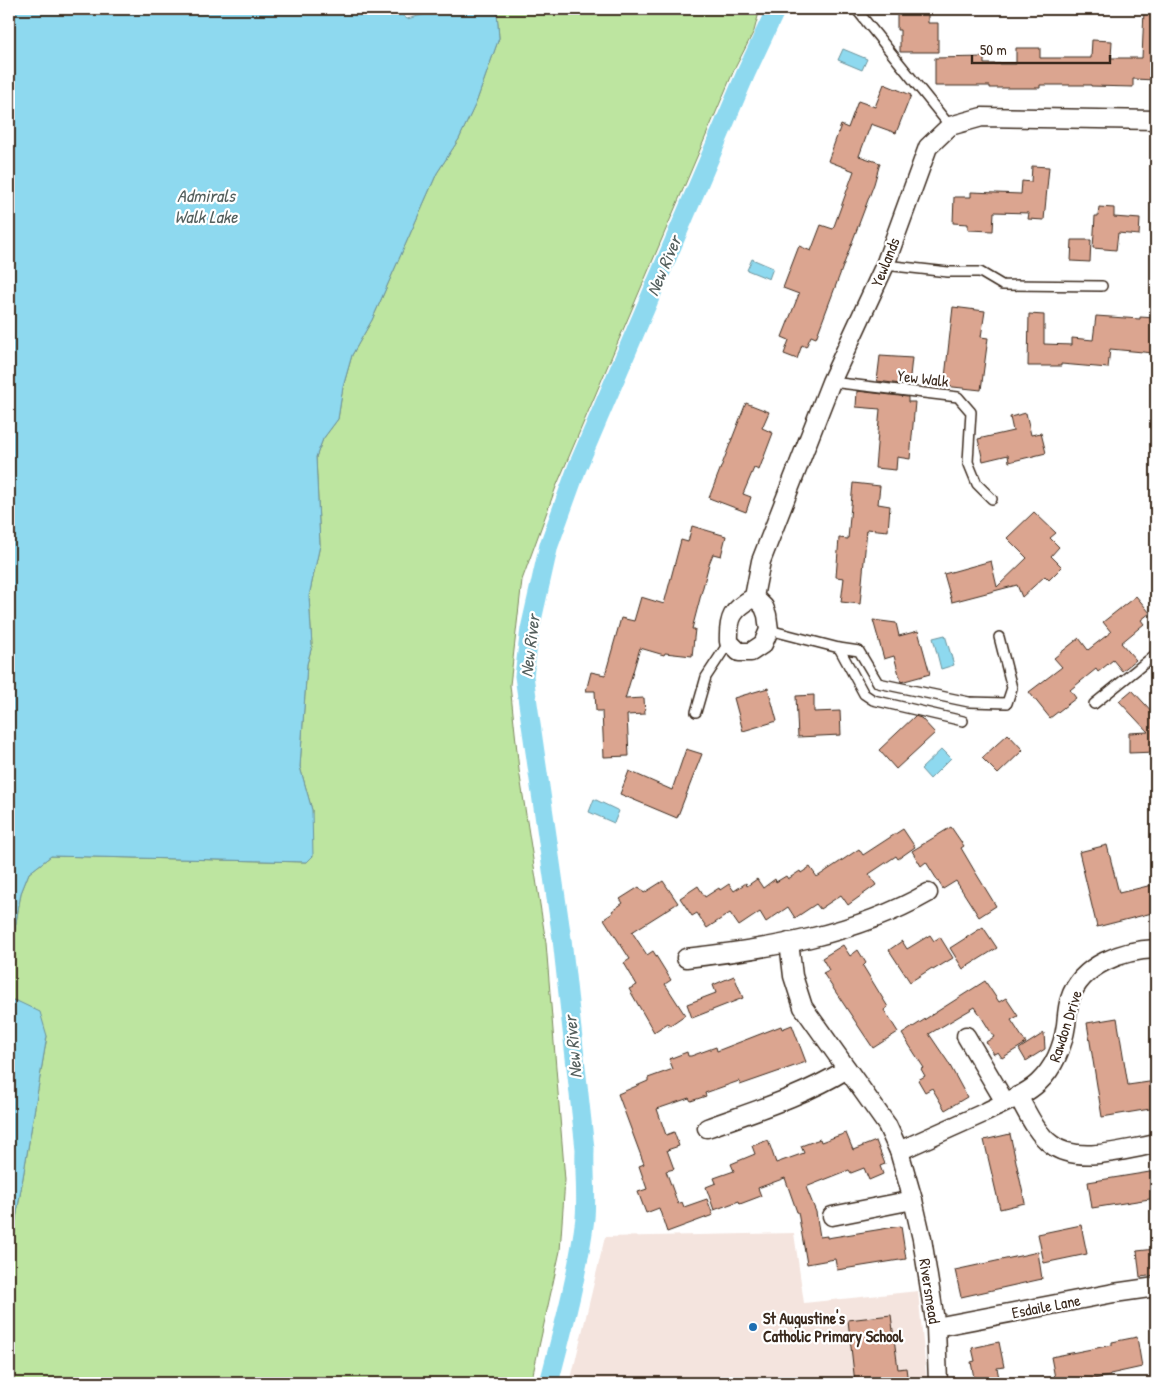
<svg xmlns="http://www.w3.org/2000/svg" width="1165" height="1392" font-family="'Patrick Hand',sans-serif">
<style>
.built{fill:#f4e4de}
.green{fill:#bde5a0;stroke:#7c885f}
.water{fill:#8ed9ef;stroke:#6d939b}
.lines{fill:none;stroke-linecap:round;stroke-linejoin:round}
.canal{stroke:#8ed9ef;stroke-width:19}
.building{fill:#dba590;stroke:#3b2a1e}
.service-casing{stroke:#3b2a1e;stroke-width:12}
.minor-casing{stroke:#3b2a1e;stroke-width:21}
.service{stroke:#fff;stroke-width:9}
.minor{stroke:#fff;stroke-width:18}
.poi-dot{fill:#1f6fb2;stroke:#fff;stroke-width:2}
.labels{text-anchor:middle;stroke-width:4.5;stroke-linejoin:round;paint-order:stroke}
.street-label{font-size:16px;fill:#3b2a1e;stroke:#fff}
.poi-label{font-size:16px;font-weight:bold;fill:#3b2a1e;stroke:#fff;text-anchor:start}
.water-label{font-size:18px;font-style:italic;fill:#545f5d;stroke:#fff}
</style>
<rect width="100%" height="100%" fill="#fff"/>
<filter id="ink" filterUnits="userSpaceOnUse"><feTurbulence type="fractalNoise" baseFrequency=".02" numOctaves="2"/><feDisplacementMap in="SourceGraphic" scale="10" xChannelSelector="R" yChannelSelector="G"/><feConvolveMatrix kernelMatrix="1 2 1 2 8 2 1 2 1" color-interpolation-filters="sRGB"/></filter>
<g filter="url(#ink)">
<polygon class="built" points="794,1233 804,1303 918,1291 927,1383 570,1383 605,1237"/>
<polygon class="green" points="492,9 760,9 754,31 734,70 556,487 522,580 510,685 519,770 546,943 565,1180 560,1251 531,1383 9,1383 9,1260 47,1036 19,1002 9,999 9,943 13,940 21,893 29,873 51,856 307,862 312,810 300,767 307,664 312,646 309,596 320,545 316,457 323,439 338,419 343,387 352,355 372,320 437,173 459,139 476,103 499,38 497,12"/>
<g class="water">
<polygon points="9,9 395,9 407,19 426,14 432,9 492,9 497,12 499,38 476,103 459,139 437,173 372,320 352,355 343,387 338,419 323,439 316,457 320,545 309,596 312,646 307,664 300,767 312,810 313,856 307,862 51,856 29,873 21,893 13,940 9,943"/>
<polygon points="843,49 867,59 862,70 838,60"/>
<polygon points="752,259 773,268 769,279 747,270"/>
<polygon points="945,635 954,665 941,669 933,638"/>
<polygon points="942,749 951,758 930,779 921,769"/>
<polygon points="594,799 619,811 614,823 589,812"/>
<polygon points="9,999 19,1002 40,1012 47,1036 9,1260"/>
</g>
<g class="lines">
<path class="canal" d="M 549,1383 C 563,1329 578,1274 585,1218 C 587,1195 584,1172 585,1149 L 562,939 L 524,676 L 530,629 L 549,545 L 577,468 L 746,73 L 776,9"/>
</g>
<g class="building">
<polygon points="897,9 928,9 928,23 938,23 938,52 900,52 900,30 897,30"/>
<polygon points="1144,10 1156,10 1156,80 1133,79 1133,87 1091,86 1091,85 1040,85 1040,88 990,88 990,86 935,86 935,58 984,57 984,64 1016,64 1016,48 1040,48 1040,58 1091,58 1092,40 1112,41 1111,58 1142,58"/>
<polygon points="884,84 911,95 896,133 871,124 859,156 880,163 874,184 816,338 811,336 806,347 802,345 797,359 784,354 789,340 782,337 799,294 783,288 799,246 811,251 821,225 833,229 854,171 828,161 841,125 848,128 858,101 875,107"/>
<polygon points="1032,166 1049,167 1044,220 1028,219 1029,213 994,212 993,231 968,230 968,224 953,223 954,197 971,197 971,192 1021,194 1022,181 1031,182"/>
<polygon points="1099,207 1114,208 1114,217 1140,219 1139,235 1118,233 1116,250 1093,248 1095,216 1098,216"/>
<polygon points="1072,240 1091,240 1090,262 1071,261"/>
<polygon points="953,307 985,311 981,337 988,338 981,390 944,386"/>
<polygon points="1029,314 1044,315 1044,344 1072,345 1072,338 1093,340 1096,316 1140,319 1140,317 1156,318 1154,353 1110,349 1108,368 1061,364 1061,366 1028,366"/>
<polygon points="880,356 912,358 909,385 877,381"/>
<polygon points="857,391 908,397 908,402 915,402 910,459 897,457 896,470 875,468 880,409 856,407"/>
<polygon points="746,403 769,412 762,428 773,433 759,470 754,468 743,494 751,497 746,512 709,498"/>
<polygon points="1026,413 1031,435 1041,433 1046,453 1009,462 1008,455 983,461 978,439 1013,431 1010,417"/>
<polygon points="853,483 880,486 878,504 890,506 888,531 867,529 860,604 841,602 844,578 836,577 839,538 848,539"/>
<polygon points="1034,512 1056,533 1050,538 1059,547 1051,556 1062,567 1049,580 1045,576 1022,597 1017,585 952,602 944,574 991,561 997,587 1027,558 1007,538"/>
<polygon points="692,526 726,536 721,556 713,554 709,564 692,629 695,629 692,656 665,653 664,655 640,648 625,699 644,698 645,714 627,715 629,756 604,757 602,711 596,711 595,691 586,691 591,672 605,675 621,618 634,621 641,597 664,604 681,540 688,542"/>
<polygon points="1136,596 1150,613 1141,620 1144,624 1121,643 1136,660 1122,671 1113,660 1098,672 1096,669 1070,690 1076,698 1050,718 1029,692 1062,667 1054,658 1079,638 1088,650 1111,632 1103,622"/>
<polygon points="873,620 896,623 899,636 918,631 930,674 901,682 894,656 884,659"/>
<polygon points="768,688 777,721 743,731 734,698"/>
<polygon points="1132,690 1156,716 1156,752 1129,753 1129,733 1148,732 1119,701"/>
<polygon points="814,695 814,712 840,711 841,735 798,737 796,696"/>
<polygon points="915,716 921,718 935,733 896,769 879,750"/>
<polygon points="1008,734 1023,750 998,774 982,758"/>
<polygon points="686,749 702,754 677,818 620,794 629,771 672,790"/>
<polygon points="951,827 964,846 961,848 974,870 996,906 979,917 956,881 943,889 926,862 921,866 912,851"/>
<polygon points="903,829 915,847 898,859 896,856 869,874 876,885 848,905 841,895 820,909 816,904 795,918 788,907 766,922 760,912 739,926 730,913 707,928 697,913 692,916 680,898 698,886 705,897 719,888 720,890 729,884 734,891 746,883 747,886 757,879 763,888 775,879 776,882 786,876 788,879 800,871 801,873 810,867 817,877 859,849 863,855"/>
<polygon points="1107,845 1119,893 1156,884 1156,912 1097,927 1079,852"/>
<polygon points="663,881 678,903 632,932 647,955 653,951 671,980 665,984 685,1015 669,1026 668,1023 654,1032 629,989 637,985 624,963 630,959 604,919 613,913 612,911 623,903 620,899 639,887 644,893"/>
<polygon points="983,927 997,948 963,969 950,948"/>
<polygon points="930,935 934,941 940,937 953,958 933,970 932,968 910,982 889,950 902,941 907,949"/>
<polygon points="843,945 850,956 858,950 866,963 863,966 888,1007 884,1010 898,1032 873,1048 823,973 829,970 822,958"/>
<polygon points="734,976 743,998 692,1018 687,1004 716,993 713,985"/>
<polygon points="985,981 999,1002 1006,998 1018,1016 1011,1020 1026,1043 1002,1058 998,1052 994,1054 986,1042 994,1037 975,1007 929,1034 948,1062 967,1097 945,1110 932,1088 925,1092 918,1080 925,1076 921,1069 924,1068 902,1034"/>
<polygon points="1117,1018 1128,1085 1156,1081 1156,1108 1102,1117 1087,1023"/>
<polygon points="792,1025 806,1062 740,1085 739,1081 705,1093 706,1096 691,1101 689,1098 657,1109 666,1135 674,1132 679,1146 667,1150 674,1169 666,1171 678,1204 682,1202 684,1207 707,1199 713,1215 667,1232 659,1208 646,1213 638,1192 647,1189 639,1166 644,1164 618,1094 648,1081 648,1078 673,1069 669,1059 687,1052 688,1056 691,1056 716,1047 717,1051 781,1026 782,1029"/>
<polygon points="1044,1033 1045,1049 1026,1061 1019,1049"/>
<polygon points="846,1133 853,1150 876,1141 885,1164 880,1166 883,1174 869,1180 864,1168 851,1173 849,1170 806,1187 816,1212 820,1237 827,1236 827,1238 901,1226 906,1259 837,1270 835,1259 807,1264 798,1212 797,1212 785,1178 758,1188 761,1196 740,1204 739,1201 714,1210 706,1187 716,1183 714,1178 734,1171 731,1164 755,1154 752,1146 768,1140 776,1163 804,1153 801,1146 820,1139 821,1142"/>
<polygon points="1010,1134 1025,1203 1000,1209 984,1140"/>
<polygon points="1156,1171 1156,1198 1092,1208 1088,1182"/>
<polygon points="1081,1225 1087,1254 1044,1263 1038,1234"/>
<polygon points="1156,1249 1156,1275 1140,1277 1137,1251"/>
<polygon points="1038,1252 1042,1279 961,1297 955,1270"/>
<polygon points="891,1315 898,1369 906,1368 908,1383 855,1383 848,1320"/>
<polygon points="1137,1337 1142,1367 1110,1374 1110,1376 1093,1379 1067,1383 1056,1383 1051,1357 1112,1345 1112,1342"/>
<polygon points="999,1342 1004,1367 997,1368 1000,1383 975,1383 971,1362 975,1361 972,1348"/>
</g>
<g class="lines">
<defs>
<g id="service">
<polyline points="856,9 950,126"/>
<polyline points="885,265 948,272 980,272 1002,285 1102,286"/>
<polyline points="831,382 958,397 971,412 968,462 977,484 992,499"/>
<polyline points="769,630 839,648 859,651 878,683 969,702 1007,703 1012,688 999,637"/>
<polyline points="839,648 864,694 873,700 963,721"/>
<polyline points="1094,704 1156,654"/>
<polyline points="696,712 706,677 729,642"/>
</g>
<g id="minor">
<path d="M 754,597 L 764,607 L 767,615 L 769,630 L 763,644 L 751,652 L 739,652 L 729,642 C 728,617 732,610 754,597 L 761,561 L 831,382 L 885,265 L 928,147 L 950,126 L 982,117 L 1156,120"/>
<polyline points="789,942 793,976 803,1007 887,1125 899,1151 913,1200 922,1239 936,1327 938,1383"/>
<path d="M 686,958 C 768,949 855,935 928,893"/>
<polyline points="966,1036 1005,1102"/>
<path d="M 1018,1096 C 1027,1112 1036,1133 1051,1144 C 1075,1165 1127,1149 1156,1144"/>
<path d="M 707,1128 C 754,1111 804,1096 847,1069"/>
<path d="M 899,1151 C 928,1138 957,1125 986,1112 C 1003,1103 1024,1096 1038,1083 C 1054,1068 1063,1046 1066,1025 C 1067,1017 1067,1008 1070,999 C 1081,964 1124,950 1156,949"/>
<polyline points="832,1216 913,1200"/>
<polyline points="936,1327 1114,1293 1156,1287"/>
</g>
</defs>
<use href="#service" class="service-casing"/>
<use href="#minor" class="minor-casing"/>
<use href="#service" class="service"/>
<use href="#minor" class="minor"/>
</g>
</g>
<circle class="poi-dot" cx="753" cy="1327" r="5"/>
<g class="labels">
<g class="street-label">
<text transform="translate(885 262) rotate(-68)" y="6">Yewlands</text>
<text transform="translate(923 378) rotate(7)" y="6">Yew Walk</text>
<text transform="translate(1065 1026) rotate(-72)" y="6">Rawdon Drive</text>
<text transform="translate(930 1291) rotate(81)" y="6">Riversmead</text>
<text transform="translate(1046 1306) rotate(-11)" y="6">Esdaile Lane</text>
</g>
<g class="poi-label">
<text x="763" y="1324">St Augustine's<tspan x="763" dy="18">Catholic Primary School</tspan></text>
</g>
<g class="water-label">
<text x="206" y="202">Admirals<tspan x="206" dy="21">Walk Lake</tspan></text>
<text transform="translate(664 266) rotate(-67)" y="6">New River</text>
<text transform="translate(530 646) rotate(-83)" y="6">New River</text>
<text transform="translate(573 1047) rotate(-95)" y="6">New River</text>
</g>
</g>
<rect width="1165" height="1392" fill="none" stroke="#fff" stroke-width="30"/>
<rect x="15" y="15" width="1135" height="1362" fill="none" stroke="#3b2a1e" stroke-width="2" filter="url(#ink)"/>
<path d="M972 55v8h138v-8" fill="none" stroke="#3b2a1e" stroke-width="2.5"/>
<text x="980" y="55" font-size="15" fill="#3b2a1e" stroke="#ffffff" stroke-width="4" paint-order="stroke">50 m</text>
</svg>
